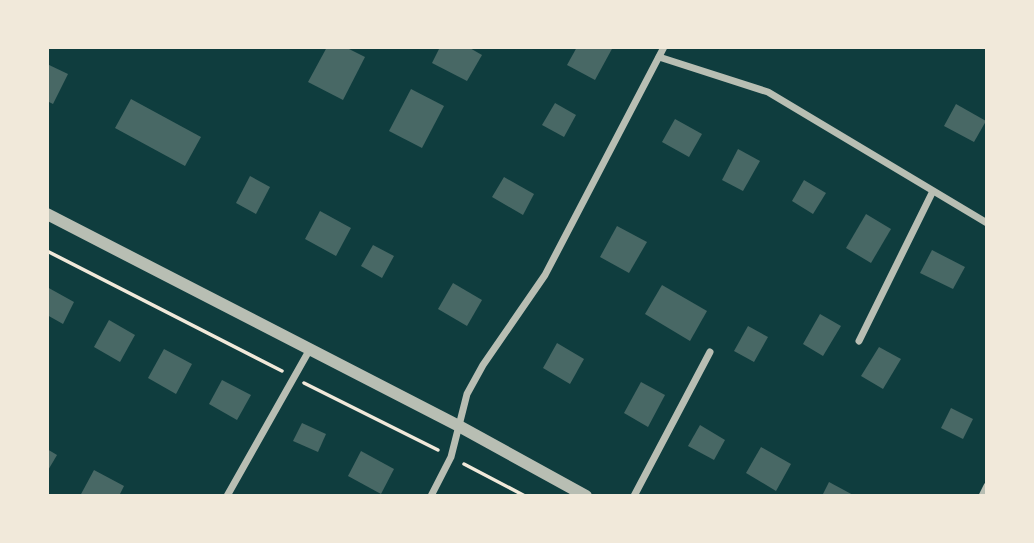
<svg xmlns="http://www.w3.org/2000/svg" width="1034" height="543" font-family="Ubuntu,sans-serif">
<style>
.building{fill:#486865}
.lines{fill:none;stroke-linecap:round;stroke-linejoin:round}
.path{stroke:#f1e9da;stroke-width:3.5}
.minor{stroke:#b8beb3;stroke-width:7}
.tertiary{stroke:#b8beb3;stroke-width:12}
</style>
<rect width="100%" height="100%" fill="#0f3d3e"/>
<g class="building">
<polygon points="327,47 345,47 365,57 343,100 308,82"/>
<polygon points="440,47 468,47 482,55 467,81 432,63"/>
<polygon points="577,47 613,47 595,80 567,65"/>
<polygon points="47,64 68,74 53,104 47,101"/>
<polygon points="411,89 444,106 422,148 389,131"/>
<polygon points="131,99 201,137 185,166 115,128"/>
<polygon points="555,103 576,115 564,137 542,125"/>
<polygon points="956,104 986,121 974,142 944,126"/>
<polygon points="675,119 702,134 689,157 662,142"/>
<polygon points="738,149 760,161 743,191 722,180"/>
<polygon points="250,176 270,187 256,214 236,203"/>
<polygon points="504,177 534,194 523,215 492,197"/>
<polygon points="804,180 826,193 813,214 792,201"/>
<polygon points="320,211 351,228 336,256 305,239"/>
<polygon points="866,214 891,229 871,263 846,248"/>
<polygon points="617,226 647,242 629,273 600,257"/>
<polygon points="373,245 394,256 382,278 361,266"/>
<polygon points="932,250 965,267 953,289 920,273"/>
<polygon points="453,283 482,300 467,326 438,309"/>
<polygon points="662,285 707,311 690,341 645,314"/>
<polygon points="47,287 74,302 63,324 47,315"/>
<polygon points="820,314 841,326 823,356 803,344"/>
<polygon points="109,320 135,335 120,362 94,347"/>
<polygon points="748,326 768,337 754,362 734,351"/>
<polygon points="557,343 584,359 570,384 543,368"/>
<polygon points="879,347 901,359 883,389 861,376"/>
<polygon points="164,349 192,364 176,394 148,378"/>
<polygon points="222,380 251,395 237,420 209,404"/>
<polygon points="641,382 665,395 648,427 624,413"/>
<polygon points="951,408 973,419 963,439 941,428"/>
<polygon points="302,423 326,434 318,452 293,441"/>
<polygon points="700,425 725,440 714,460 688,446"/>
<polygon points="761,447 791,464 776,491 746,473"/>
<polygon points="47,449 57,455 47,472"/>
<polygon points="361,451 394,469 381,494 348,476"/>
<polygon points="94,470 124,486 119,496 80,496"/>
<polygon points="829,482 855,496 822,496"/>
</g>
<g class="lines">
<g class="path">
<polyline points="47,251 282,371"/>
<polyline points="304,383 438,450"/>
<polyline points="464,464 525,496"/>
</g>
<g class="minor">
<polyline points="659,57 768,92 987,223"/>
<polyline points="859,341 932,193"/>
<polyline points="227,496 310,349"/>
<polyline points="431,496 451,457 467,394 483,365 545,275 664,47"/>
<polyline points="634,496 710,352"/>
<polyline points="982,496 987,486"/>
</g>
<polyline class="tertiary" points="47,214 457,425 586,496"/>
</g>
<rect width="1034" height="543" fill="none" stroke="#f1e9da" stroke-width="98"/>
</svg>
